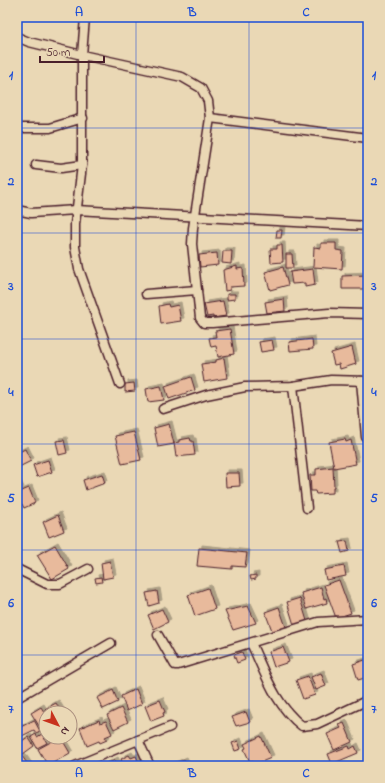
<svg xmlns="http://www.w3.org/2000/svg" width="385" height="783" font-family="'Indie Flower',sans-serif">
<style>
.building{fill:#e8ba9c;stroke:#4a1f2b;filter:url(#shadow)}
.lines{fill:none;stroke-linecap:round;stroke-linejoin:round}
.street-casing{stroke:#4a1f2b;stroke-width:11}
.street{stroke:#ead8b5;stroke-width:8}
.grid{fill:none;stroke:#1d4ed8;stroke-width:1;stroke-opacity:0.55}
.neatline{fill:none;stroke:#1d4ed8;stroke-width:1.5}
.grid-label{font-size:13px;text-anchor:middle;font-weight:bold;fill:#1d4ed8}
</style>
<defs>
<filter id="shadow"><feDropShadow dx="3" dy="-3" stdDeviation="0" flood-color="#0004"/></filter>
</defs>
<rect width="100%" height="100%" fill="#ead8b5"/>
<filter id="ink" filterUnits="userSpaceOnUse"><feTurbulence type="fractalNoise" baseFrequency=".025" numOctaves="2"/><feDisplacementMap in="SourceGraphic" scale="8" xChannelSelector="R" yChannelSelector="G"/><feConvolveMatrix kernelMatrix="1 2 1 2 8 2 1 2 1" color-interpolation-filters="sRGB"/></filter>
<g filter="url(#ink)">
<g class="building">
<polygon points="277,230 282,230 281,238 276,238"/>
<polygon points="321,243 336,243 336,250 343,251 342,269 313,267 314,247 321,248"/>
<polygon points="277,245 282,245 283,262 271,263 270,249 277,249"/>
<polygon points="223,251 232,251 231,264 222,263"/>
<polygon points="217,253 218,265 200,267 199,255"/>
<polygon points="286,254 292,254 293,268 286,268"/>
<polygon points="237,266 237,269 243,268 244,286 230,287 230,290 225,291 223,270"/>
<polygon points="283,267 288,285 270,290 265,272"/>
<polygon points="313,269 315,285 305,287 305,283 292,284 290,272"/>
<polygon points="367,275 367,289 342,289 342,276"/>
<polygon points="227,294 235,294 235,299 227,300"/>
<polygon points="284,299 285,311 267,313 265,302"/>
<polygon points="223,301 226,316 213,318 213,316 207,317 204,304"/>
<polygon points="168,304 169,307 178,305 181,321 161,324 159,306"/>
<polygon points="230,329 234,354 218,357 216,346 211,347 209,338 216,337 215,331"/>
<polygon points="312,339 313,349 290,351 289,342"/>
<polygon points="272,340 274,350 261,352 259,342"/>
<polygon points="352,347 356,364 340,369 339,364 334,365 331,353"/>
<polygon points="224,358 227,378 204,382 201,364 216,362 216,360"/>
<polygon points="191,377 195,390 169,399 165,386"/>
<polygon points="134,383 135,391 125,392 125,384"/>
<polygon points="161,386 164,400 148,402 146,389"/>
<polygon points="169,424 174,444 158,447 154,428"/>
<polygon points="134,432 141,460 122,464 115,436"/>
<polygon points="190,438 191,441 193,441 195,455 176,457 174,443 179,442 179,440"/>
<polygon points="345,439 346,442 351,440 356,464 334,468 329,442"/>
<polygon points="64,440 67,453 59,455 56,441"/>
<polygon points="25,449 31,461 17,468 17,453"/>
<polygon points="48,460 52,472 37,477 33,465"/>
<polygon points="333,467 334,487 333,487 333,493 316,494 315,491 311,491 310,475 316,475 316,469"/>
<polygon points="225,473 239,473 240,486 226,487"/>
<polygon points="102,474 105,483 86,490 83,480"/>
<polygon points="18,484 21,490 17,492 17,485"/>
<polygon points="29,488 35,503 24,508 22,504 17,506 17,493"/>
<polygon points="58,515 64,531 49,537 43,522"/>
<polygon points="347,541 349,551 342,553 339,542"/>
<polygon points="55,545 69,569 52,579 37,555"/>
<polygon points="199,548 247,553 245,567 232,566 232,569 197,566"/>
<polygon points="110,561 113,577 103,579 101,563"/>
<polygon points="344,566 346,576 326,580 324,570"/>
<polygon points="256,575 256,579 251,580 250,576"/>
<polygon points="101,577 102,582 96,583 95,578"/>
<polygon points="339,580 351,613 336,618 324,585"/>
<polygon points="321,587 324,599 326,598 327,603 306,609 301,593"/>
<polygon points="208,588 215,609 195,616 188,595"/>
<polygon points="157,591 159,603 149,606 146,593"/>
<polygon points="300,598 307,621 294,625 287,602"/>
<polygon points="248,606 256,623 233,630 225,611"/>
<polygon points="279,607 286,627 273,633 265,612"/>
<polygon points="162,609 168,622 154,629 148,615"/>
<polygon points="283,647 289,662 274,667 269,652"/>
<polygon points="242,652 245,660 237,663 234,655"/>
<polygon points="368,659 368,677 358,680 353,664"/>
<polygon points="321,673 326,686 316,690 311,677"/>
<polygon points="308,676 315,695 303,699 296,680"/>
<polygon points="136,689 142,704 127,711 121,696"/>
<polygon points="113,690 118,702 103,709 97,698"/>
<polygon points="160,700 165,712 163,713 164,716 151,721 145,706"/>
<polygon points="56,703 62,713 47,713 45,709"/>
<polygon points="41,707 46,715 46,727 41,729 31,713"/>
<polygon points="121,708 128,722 114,729 107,715"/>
<polygon points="246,712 250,722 236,726 232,717"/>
<polygon points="34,720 40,731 36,733 34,730 20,737 17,729"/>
<polygon points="99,720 100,723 106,721 112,734 105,737 107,740 100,743 99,741 87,746 80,728"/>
<polygon points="344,723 352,742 334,750 327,734 341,728 339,725"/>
<polygon points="36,734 37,737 42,734 47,743 37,748 31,737"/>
<polygon points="261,736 271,758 254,765 252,761 250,762 244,749 246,748 244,744"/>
<polygon points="28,737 34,746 23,754 17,744"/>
<polygon points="58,738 60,742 63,741 70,753 48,766 38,749"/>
<polygon points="238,741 241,749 235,751 232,743"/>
<polygon points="349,746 350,749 355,746 358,753 332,764 328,754"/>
<polygon points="17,749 29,766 17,766"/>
<polygon points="129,755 131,758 136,756 141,766 119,766 118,763 122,761 121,759"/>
<polygon points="115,760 118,766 103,766"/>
<polygon points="184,760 187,766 170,766"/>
</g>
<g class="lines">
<defs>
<g id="street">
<polyline points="85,17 82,55 82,165 75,224 75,247 79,269 120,384"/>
<polyline points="17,37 29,42 82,55 182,77 201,88 208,101 210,118 193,228 192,244 200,318 204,323 212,323 329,313 368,314"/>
<polyline points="210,118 368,138"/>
<polyline points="17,128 50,128 83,118"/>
<polyline points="36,165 61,168 82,165"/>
<polyline points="17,210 31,213 76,210 368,226"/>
<polyline points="146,294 197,290"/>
<polyline points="361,381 366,437"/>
<polyline points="293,386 307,508"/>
<polyline points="163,409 206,395 245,387 293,386 331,380 368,381"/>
<polyline points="17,569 47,584 60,584 88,569"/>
<polyline points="158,635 175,665 178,665 318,622 368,619"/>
<path d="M 251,643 C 265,673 275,705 302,726 L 317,724 L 368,700"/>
<polyline points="17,698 111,643"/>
<polyline points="138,740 150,766"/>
<polyline points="75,766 170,727"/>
</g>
</defs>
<use href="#street" class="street-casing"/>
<use href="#street" class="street"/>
</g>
</g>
<path class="grid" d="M 136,17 L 136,766M 249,17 L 249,766M 17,128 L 368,128M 17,233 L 368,233M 17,339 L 368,339M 17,444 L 368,444M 17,550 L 368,550M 17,655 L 368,655"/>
<rect width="385" height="783" fill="none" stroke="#ead8b5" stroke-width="44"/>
<g transform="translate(58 725) rotate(131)"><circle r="19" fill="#ead8b5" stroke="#aa8e7e"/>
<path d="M0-3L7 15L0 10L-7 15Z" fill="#c8321e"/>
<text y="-6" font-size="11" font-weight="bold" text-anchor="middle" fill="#4a1f2b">N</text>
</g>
<path d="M40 56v6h64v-6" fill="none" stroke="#4a1f2b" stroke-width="2"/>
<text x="46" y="56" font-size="12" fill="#4a1f2b" stroke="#ead8b5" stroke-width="3" paint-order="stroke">50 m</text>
<rect x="22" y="22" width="341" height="739" class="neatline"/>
<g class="grid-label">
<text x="79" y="16">A</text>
<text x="192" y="16">B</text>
<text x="306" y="16">C</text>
<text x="11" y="79">1</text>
<text x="374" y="79">1</text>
<text x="11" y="185">2</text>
<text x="374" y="185">2</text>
<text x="11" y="290">3</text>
<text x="374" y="290">3</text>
<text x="11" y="396">4</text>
<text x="374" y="396">4</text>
<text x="11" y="502">5</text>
<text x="374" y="502">5</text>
<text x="11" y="607">6</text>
<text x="374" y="607">6</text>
<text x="11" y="713">7</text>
<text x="374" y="713">7</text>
<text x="79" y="777">A</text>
<text x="192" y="777">B</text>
<text x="306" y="777">C</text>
</g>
</svg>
